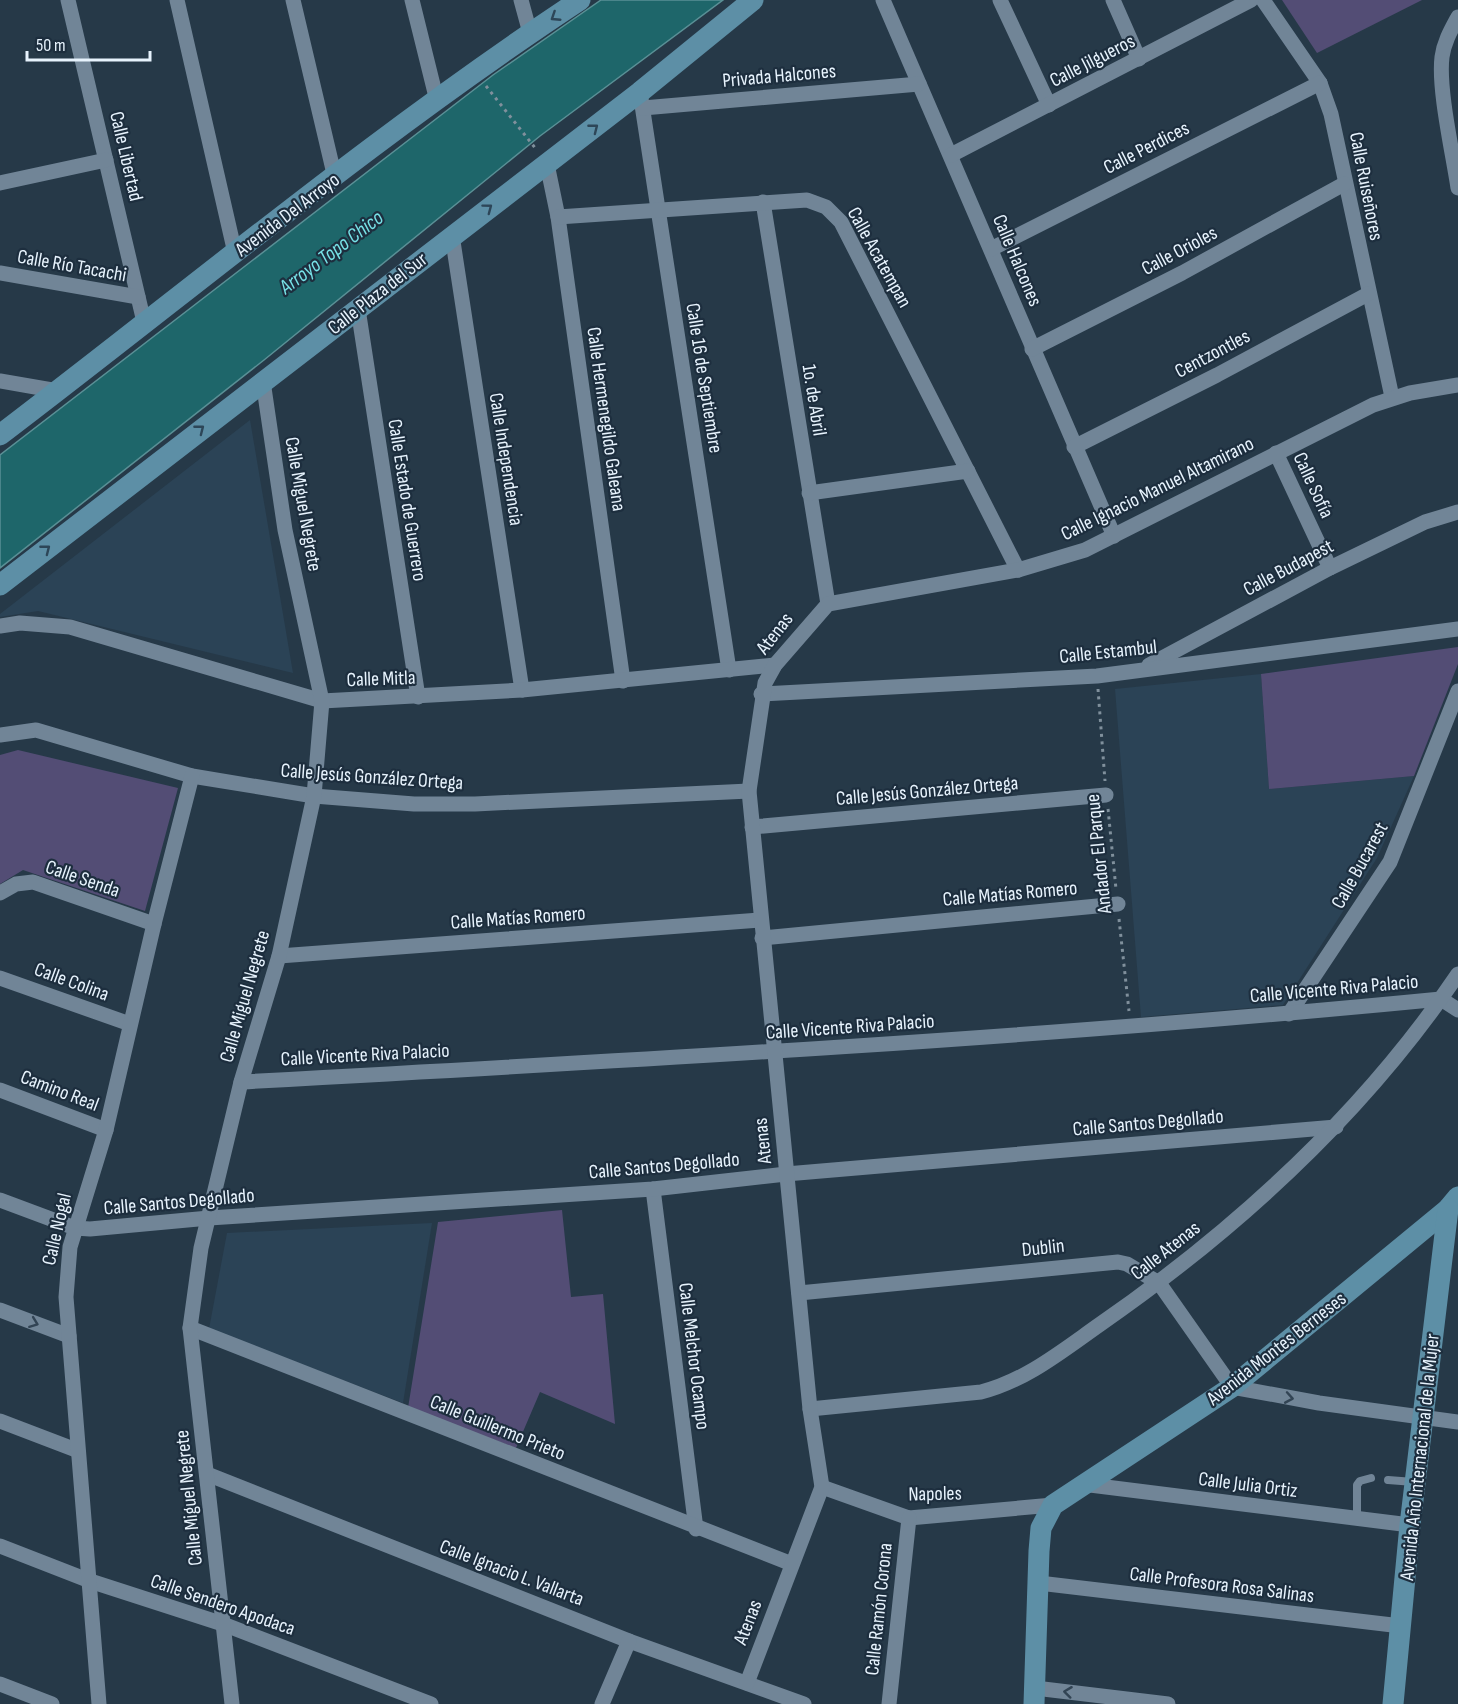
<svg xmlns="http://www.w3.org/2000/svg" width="1458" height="1704" font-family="'Sofia Sans Condensed',sans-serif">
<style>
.built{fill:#2b4356}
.green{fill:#534d75}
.water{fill:#1e666a;stroke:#5a9096;stroke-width:1.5}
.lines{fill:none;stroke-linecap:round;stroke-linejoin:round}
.path{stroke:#80909c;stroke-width:3;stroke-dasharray:3 4.5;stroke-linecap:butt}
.lane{stroke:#718597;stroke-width:8}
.street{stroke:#718597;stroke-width:15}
.secondary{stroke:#5d8fa6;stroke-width:21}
.oneway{stroke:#2d4658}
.oneway2{stroke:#324454}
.labels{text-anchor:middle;stroke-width:4.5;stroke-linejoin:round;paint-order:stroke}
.street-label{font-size:20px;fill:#e7f3fd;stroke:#1d2e3e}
.water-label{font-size:21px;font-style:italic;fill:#77e2e7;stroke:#1d2e3e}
</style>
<rect width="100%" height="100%" fill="#263948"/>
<g class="built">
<polygon points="250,420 293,673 38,611 0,617 0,614"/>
<polygon points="1261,674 1269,789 1414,776 1377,858 1283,1005 1141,1017 1115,689"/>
<polygon points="432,1223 403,1403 209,1329 227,1233"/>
</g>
<g class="green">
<polygon points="1282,0 1422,0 1317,53"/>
<polygon points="1458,647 1458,664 1414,776 1269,789 1261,674"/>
<polygon points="18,750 178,788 145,911 23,870 0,884 0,755"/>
<polygon points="562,1210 571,1297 603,1294 615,1424 540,1392 516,1448 408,1408 438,1222"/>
</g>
<polygon class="water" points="601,0 723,0 540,136 264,360 0,568 0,455 493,75"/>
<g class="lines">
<g class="path">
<polyline points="486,86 536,149"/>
<polyline points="1098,689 1105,781"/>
<polyline points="1108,809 1116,889"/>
<polyline points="1119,919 1129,1011"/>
</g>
<g class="lane">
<polyline points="1388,1480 1414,1482"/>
<polyline points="1357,1518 1357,1485 1360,1481 1371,1478"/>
</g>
<g class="street">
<polyline points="68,0 144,322"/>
<polyline points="177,0 235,253"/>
<polyline points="293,0 335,178"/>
<polyline points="412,0 437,101"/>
<polyline points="521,0 530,33"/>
<polyline points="883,0 1114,536"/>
<polyline points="1000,0 1049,105"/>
<polyline points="1113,0 1139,59"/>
<polyline points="1263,0 1320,83 1331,114 1392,397"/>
<path d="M 1458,17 C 1451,30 1444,42 1442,57 C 1438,89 1453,154 1458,188"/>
<polyline points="640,92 729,670"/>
<polyline points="643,108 919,84"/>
<polyline points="951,155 1251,0"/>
<polyline points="547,164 558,217 623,681"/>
<polyline points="0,183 106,160"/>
<polyline points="763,202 828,604"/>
<polyline points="558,217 807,200 826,207 841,222 1018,570"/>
<polyline points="452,235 522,690"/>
<polyline points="991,249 1320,83"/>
<polyline points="0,273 138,297"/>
<polyline points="358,309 418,697"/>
<polyline points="1032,349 1182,273 1344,184"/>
<polyline points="0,381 58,391"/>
<polyline points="1074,447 1217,375 1368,294"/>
<polyline points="1276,453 1330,568"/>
<polyline points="809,493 968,471"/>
<polyline points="0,626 20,623 70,627 322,701 522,690 775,665"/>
<polyline points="1149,665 1330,568 1425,522 1458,512"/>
<polyline points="761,694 1097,676 1458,629"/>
<polyline points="0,735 36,730 192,776 314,796 414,804 475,804 749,791"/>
<polyline points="752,827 1106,795"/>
<polyline points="0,893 16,884 33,882 154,924"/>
<polyline points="762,938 1118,904"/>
<polyline points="279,956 760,920"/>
<polyline points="0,978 130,1024"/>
<polyline points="1289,1014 1390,862 1458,691"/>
<path d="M 241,1082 C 642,1060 1042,1038 1441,999 L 1458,1010"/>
<polyline points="0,1090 106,1130"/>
<polyline points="653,1189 696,1529"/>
<polyline points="0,1200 75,1228 90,1229 209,1218 653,1189 786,1174 1336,1127"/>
<polyline points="799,1293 1118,1262 1127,1264 1159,1283 1232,1387 1319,1403 1458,1422"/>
<polyline points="0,1310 69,1336"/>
<polyline points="190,1328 792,1564"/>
<path d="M 810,1409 L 981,1392 C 1025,1381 1062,1351 1099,1325 C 1236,1230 1364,1113 1458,974"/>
<polyline points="0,1421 76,1450"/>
<polyline points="207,1474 629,1641 804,1704"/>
<polyline points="1082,1484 1410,1525"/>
<polyline points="822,1487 909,1518 1053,1505"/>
<polyline points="0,1546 90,1581 223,1624 431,1704"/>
<polyline points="1039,1583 1401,1626"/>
<polyline points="747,1683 822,1487 810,1409 749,791 765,683 775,665 828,604 1018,570 1085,550 1373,405 1410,393 1458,385"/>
<polyline points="0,1684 52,1704"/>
<polyline points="1035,1688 1168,1704"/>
<polyline points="99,1704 66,1297 70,1247 106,1130 154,924 192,776"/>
<polyline points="232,1704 190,1328 201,1248 241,1082 279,956 314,796 322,701 285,530 263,381"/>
<polyline points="602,1704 629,1641"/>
<polyline points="889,1704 909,1518"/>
</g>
<g class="secondary">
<path d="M 0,435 C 192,289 378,133 580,0"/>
<polyline points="0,585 640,92 753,0"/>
<polyline points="1034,1704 1039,1551 1041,1528 1053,1505 1232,1387 1448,1209 1458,1197"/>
<polyline points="1393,1704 1410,1525 1448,1209"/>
</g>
</g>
<defs><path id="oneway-chevron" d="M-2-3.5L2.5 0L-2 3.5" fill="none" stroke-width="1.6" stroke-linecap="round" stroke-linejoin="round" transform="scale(1.5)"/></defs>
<g class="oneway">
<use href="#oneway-chevron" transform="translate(555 17) rotate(147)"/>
<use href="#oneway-chevron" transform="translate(594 128) rotate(-38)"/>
<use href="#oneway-chevron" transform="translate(488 208) rotate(-37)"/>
<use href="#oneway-chevron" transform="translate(200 429) rotate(-38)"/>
<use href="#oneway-chevron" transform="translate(46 549) rotate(-38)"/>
</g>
<g class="oneway2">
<use href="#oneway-chevron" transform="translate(34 1323) rotate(21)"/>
<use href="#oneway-chevron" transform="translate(1289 1398) rotate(10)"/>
<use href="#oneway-chevron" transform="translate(1068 1692) rotate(-173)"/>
</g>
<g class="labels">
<g class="street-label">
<text transform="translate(1092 60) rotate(-27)" y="7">Calle Jilgueros</text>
<text transform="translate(779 75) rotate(-5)" y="7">Privada Halcones</text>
<text transform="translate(1146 147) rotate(-27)" y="7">Calle Perdices</text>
<text transform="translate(127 156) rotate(77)" y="7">Calle Libertad</text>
<text transform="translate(1367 186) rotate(79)" y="7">Calle Ruiseñores</text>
<text transform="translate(287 214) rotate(-37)" y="7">Avenida Del Arroyo</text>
<text transform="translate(1179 250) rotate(-28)" y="7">Calle Orioles</text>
<text transform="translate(880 257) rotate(61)" y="7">Calle Acatempan</text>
<text transform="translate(1018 260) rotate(67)" y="7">Calle Halcones</text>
<text transform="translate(72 265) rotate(10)" y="7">Calle Río Tacachi</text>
<text transform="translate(377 293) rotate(-38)" y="7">Calle Plaza del Sur</text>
<text transform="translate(1212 353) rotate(-28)" y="7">Centzontles</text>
<text transform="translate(705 378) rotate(81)" y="7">Calle 16 de Septiembre</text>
<text transform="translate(815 400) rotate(81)" y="7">1o. de Abril</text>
<text transform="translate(607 419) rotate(82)" y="7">Calle Hermenegildo Galeana</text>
<text transform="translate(507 459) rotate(81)" y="7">Calle Independencia</text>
<text transform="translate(1314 485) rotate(65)" y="7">Calle Sofía</text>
<text transform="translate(1157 488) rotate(-26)" y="7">Calle Ignacio Manuel Altamirano</text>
<text transform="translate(408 500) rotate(81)" y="7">Calle Estado de Guerrero</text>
<text transform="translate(304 504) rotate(80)" y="7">Calle Miguel Negrete</text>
<text transform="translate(1288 567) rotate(-28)" y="7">Calle Budapest</text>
<text transform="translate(774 633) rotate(-52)" y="7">Atenas</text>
<text transform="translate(1108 651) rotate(-6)" y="7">Calle Estambul</text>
<text transform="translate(381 678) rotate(-2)" y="7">Calle Mitla</text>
<text transform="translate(372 776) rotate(4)" y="7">Calle Jesús González Ortega</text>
<text transform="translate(927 790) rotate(-5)" y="7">Calle Jesús González Ortega</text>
<text transform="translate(1098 854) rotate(-96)" y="7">Andador El Parque</text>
<text transform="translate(1359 865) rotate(-61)" y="7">Calle Bucarest</text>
<text transform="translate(83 878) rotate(19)" y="7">Calle Senda</text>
<text transform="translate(1010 893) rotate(-5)" y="7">Calle Matías Romero</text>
<text transform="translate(518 917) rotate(-4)" y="7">Calle Matías Romero</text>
<text transform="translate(72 981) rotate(20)" y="7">Calle Colina</text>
<text transform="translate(1334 988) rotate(-5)" y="7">Calle Vicente Riva Palacio</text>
<text transform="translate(244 996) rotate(-74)" y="7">Calle Miguel Negrete</text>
<text transform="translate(850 1026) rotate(-4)" y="7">Calle Vicente Riva Palacio</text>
<text transform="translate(365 1054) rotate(-3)" y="7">Calle Vicente Riva Palacio</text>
<text transform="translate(60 1090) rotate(21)" y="7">Camino Real</text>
<text transform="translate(1148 1122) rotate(-5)" y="7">Calle Santos Degollado</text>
<text transform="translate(762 1141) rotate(-96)" y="7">Atenas</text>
<text transform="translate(664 1165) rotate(-5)" y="7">Calle Santos Degollado</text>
<text transform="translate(179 1201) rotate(-5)" y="7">Calle Santos Degollado</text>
<text transform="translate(56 1229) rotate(-77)" y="7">Calle Nogal</text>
<text transform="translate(1043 1247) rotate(-6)" y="7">Dublin</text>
<text transform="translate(1165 1250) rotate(-38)" y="7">Calle Atenas</text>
<text transform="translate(1276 1348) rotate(-38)" y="7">Avenida Montes Berneses</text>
<text transform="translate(695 1356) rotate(83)" y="7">Calle Melchor Ocampo</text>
<text transform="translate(498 1427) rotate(22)" y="7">Calle Guillermo Prieto</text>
<text transform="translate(1419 1457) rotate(-84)" y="7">Avenida Año Internacional de la Mujer</text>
<text transform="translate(1248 1484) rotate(7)" y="7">Calle Julia Ortiz</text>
<text transform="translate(935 1493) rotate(-1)" y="7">Napoles</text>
<text transform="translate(188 1498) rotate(-96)" y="7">Calle Miguel Negrete</text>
<text transform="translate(512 1572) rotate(21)" y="7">Calle Ignacio L. Vallarta</text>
<text transform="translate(1222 1584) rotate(7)" y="7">Calle Profesora Rosa Salinas</text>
<text transform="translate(223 1604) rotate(19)" y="7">Calle Sendero Apodaca</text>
<text transform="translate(878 1609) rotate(-84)" y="7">Calle Ramón Corona</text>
<text transform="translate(747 1622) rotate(-69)" y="7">Atenas</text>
</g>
<g class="water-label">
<text transform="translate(331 252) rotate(-37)" y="7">Arroyo Topo Chico</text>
</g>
</g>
<path d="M27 51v9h123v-9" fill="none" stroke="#e7f3fd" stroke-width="3"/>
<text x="36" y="51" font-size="18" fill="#e7f3fd" stroke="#1d2e3e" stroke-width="4.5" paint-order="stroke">50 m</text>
</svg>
